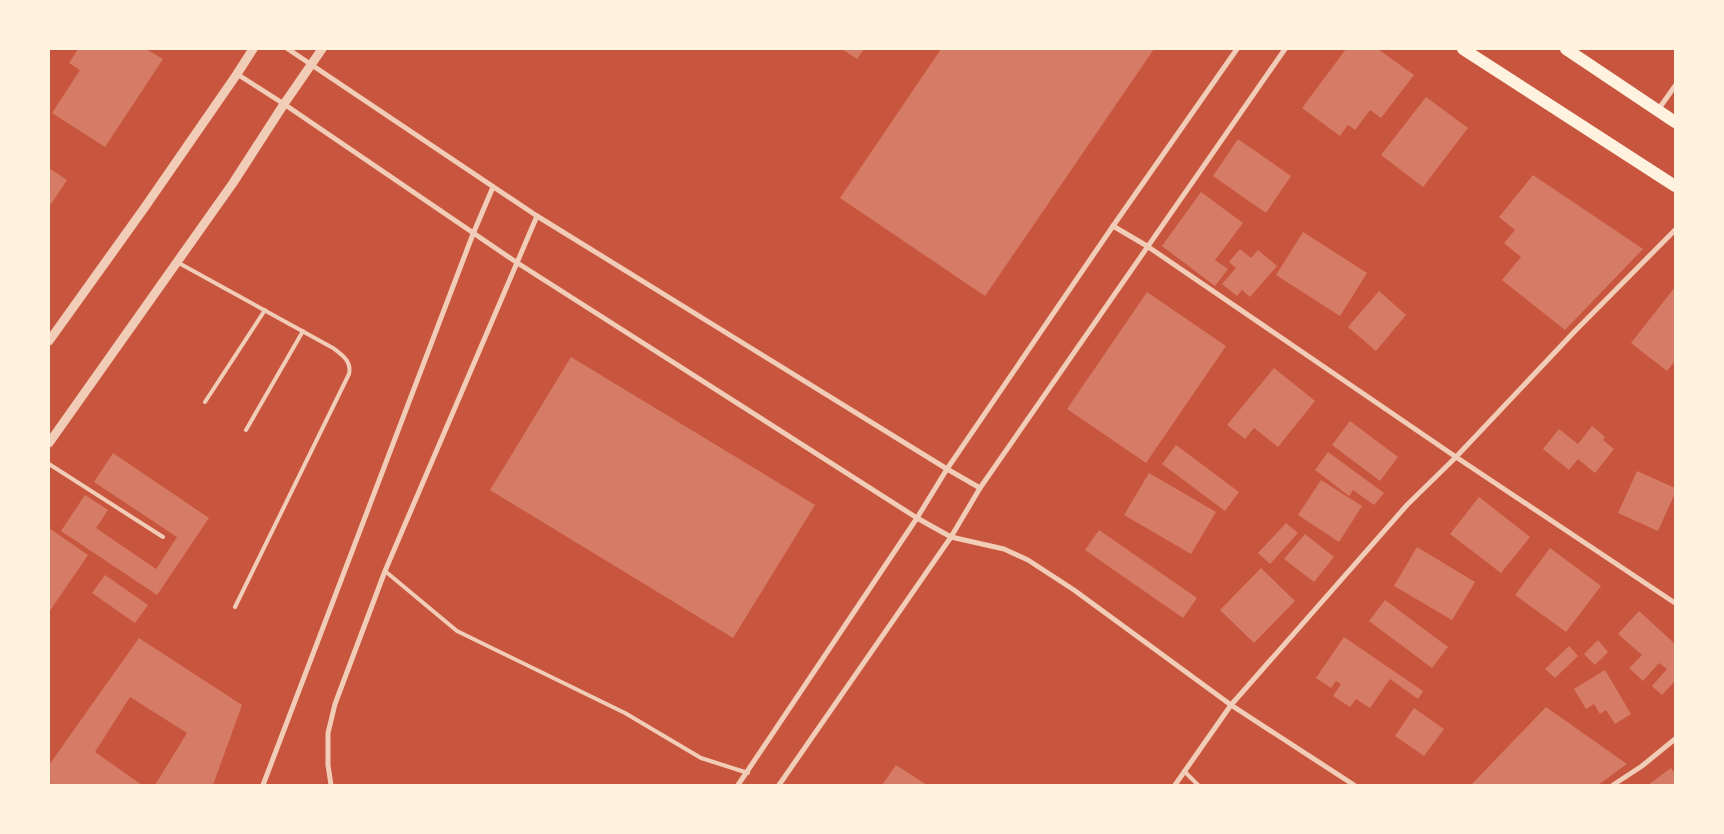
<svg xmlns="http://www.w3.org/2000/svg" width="1724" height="834" font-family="Overpass,sans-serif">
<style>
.building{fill:#d67c66}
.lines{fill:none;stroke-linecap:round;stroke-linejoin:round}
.service{stroke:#f1ccb7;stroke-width:4}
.minor{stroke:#f1ccb7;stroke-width:5}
.tertiary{stroke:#f1ccb7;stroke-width:9}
.primary{stroke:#fff3e0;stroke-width:12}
</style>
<rect width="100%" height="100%" fill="#c8553d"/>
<g class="building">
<polygon points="78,49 146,49 163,59 105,147 52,113 80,70 69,63"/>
<polygon points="842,49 864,49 857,59"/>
<polygon points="941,49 1154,49 985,296 840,198"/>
<polygon points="1346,49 1378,49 1414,75 1381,118 1370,110 1355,130 1348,125 1340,136 1302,108"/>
<polygon points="1426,97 1468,128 1423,187 1381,155"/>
<polygon points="1238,139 1291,176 1266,213 1213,176"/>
<polygon points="49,168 67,180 49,207"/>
<polygon points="1533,175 1643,249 1565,330 1502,280 1521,257 1504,243 1515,230 1499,217"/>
<polygon points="1201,192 1243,223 1215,260 1228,269 1215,286 1162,246"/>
<polygon points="1303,232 1367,273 1340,316 1276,275"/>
<polygon points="1240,249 1251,258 1258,250 1277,266 1250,297 1242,290 1237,296 1222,284 1236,268 1229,262"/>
<polygon points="1675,287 1675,361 1667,371 1631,343"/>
<polygon points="1379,291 1406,315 1376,351 1348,327"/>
<polygon points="1147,292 1226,346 1146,463 1067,409"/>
<polygon points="571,357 815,505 733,638 490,490"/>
<polygon points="1274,368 1315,401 1278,447 1254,428 1245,439 1227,425"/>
<polygon points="1350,421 1398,457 1380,481 1332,445"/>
<polygon points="1592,426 1605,437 1603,440 1614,449 1595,473 1578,459 1569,470 1543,449 1559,429 1578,444"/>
<polygon points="1176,445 1239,492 1225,511 1162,464"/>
<polygon points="1328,452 1384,493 1374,505 1353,490 1349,496 1315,470"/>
<polygon points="113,453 209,518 157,595 61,531 85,495 108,510 96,528 156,569 177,537 94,482"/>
<polygon points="1637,471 1675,488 1675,493 1658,531 1618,513"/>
<polygon points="1149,473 1216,512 1191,554 1124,515"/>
<polygon points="1321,480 1362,506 1339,542 1298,515"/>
<polygon points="1479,497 1530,537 1501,573 1450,534"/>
<polygon points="1286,523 1298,533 1270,564 1258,553"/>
<polygon points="49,528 88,555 49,612"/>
<polygon points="1099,530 1197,598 1183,618 1085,550"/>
<polygon points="1305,534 1334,557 1314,582 1284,559"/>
<polygon points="1417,547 1475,582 1452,620 1394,586"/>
<polygon points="1550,548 1601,586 1566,632 1515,595"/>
<polygon points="1261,568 1295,601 1254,643 1220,610"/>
<polygon points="105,575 148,605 135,623 92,593"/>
<polygon points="1385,600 1448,647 1432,668 1369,621"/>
<polygon points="1639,611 1675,644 1675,681 1662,695 1652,686 1667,669 1659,663 1643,681 1629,668 1642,655 1618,634"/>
<polygon points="1344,637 1423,691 1418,699 1390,679 1370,708 1356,699 1350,707 1333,696 1341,684 1336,681 1331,688 1316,678"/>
<polygon points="139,638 242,705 213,785 155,785 187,733 130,697 95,752 142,785 53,785 49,782 49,765"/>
<polygon points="1598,640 1608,652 1595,665 1584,654"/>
<polygon points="1569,646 1578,656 1555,678 1545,669"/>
<polygon points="1605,670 1631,714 1615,724 1606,710 1600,714 1594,704 1586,709 1574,689"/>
<polygon points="1546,707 1627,764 1598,785 1471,785"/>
<polygon points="1414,708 1444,729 1424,756 1395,736"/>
<polygon points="896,765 927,785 882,785"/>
<polygon points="1671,768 1675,774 1675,785 1648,785"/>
</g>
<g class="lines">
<g class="service">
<path d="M 177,262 L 333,348 C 342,355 352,361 349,374 L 235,607"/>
<polyline points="205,402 265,310"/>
<polyline points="246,430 303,331"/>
<polyline points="49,464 163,537"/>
<polyline points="385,571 457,631 625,713 701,758 748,773"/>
<polyline points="1184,771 1198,785"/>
</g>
<g class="minor">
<polyline points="288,49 537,216 947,469 980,488"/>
<polyline points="237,74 284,104 516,262 917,518 951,537 1004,549 1028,560 1074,590 1231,705 1354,785"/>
<polyline points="1658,110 1675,86"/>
<polyline points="1113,226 1147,246 1456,457 1675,603"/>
<polyline points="263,785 473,234 493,187"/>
<polyline points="331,785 328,765 328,733 335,704 385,571 537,216"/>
<polyline points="738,785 917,518 947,469 1113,226 1237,49"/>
<polyline points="779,785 951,537 980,488 1285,49"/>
<polyline points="1175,785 1231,705 1407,505 1456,457 1575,331 1675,230"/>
<polyline points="1613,785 1642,766 1675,739"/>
</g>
<g class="tertiary">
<polyline points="49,341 145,207 237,74 253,49"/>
<polyline points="49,443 233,183 284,104 322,49"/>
</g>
<g class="primary">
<polyline points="1463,49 1675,186"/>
<polyline points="1566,49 1675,122"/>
</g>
</g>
<rect width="1724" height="834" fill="none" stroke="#fff3e0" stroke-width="100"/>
</svg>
